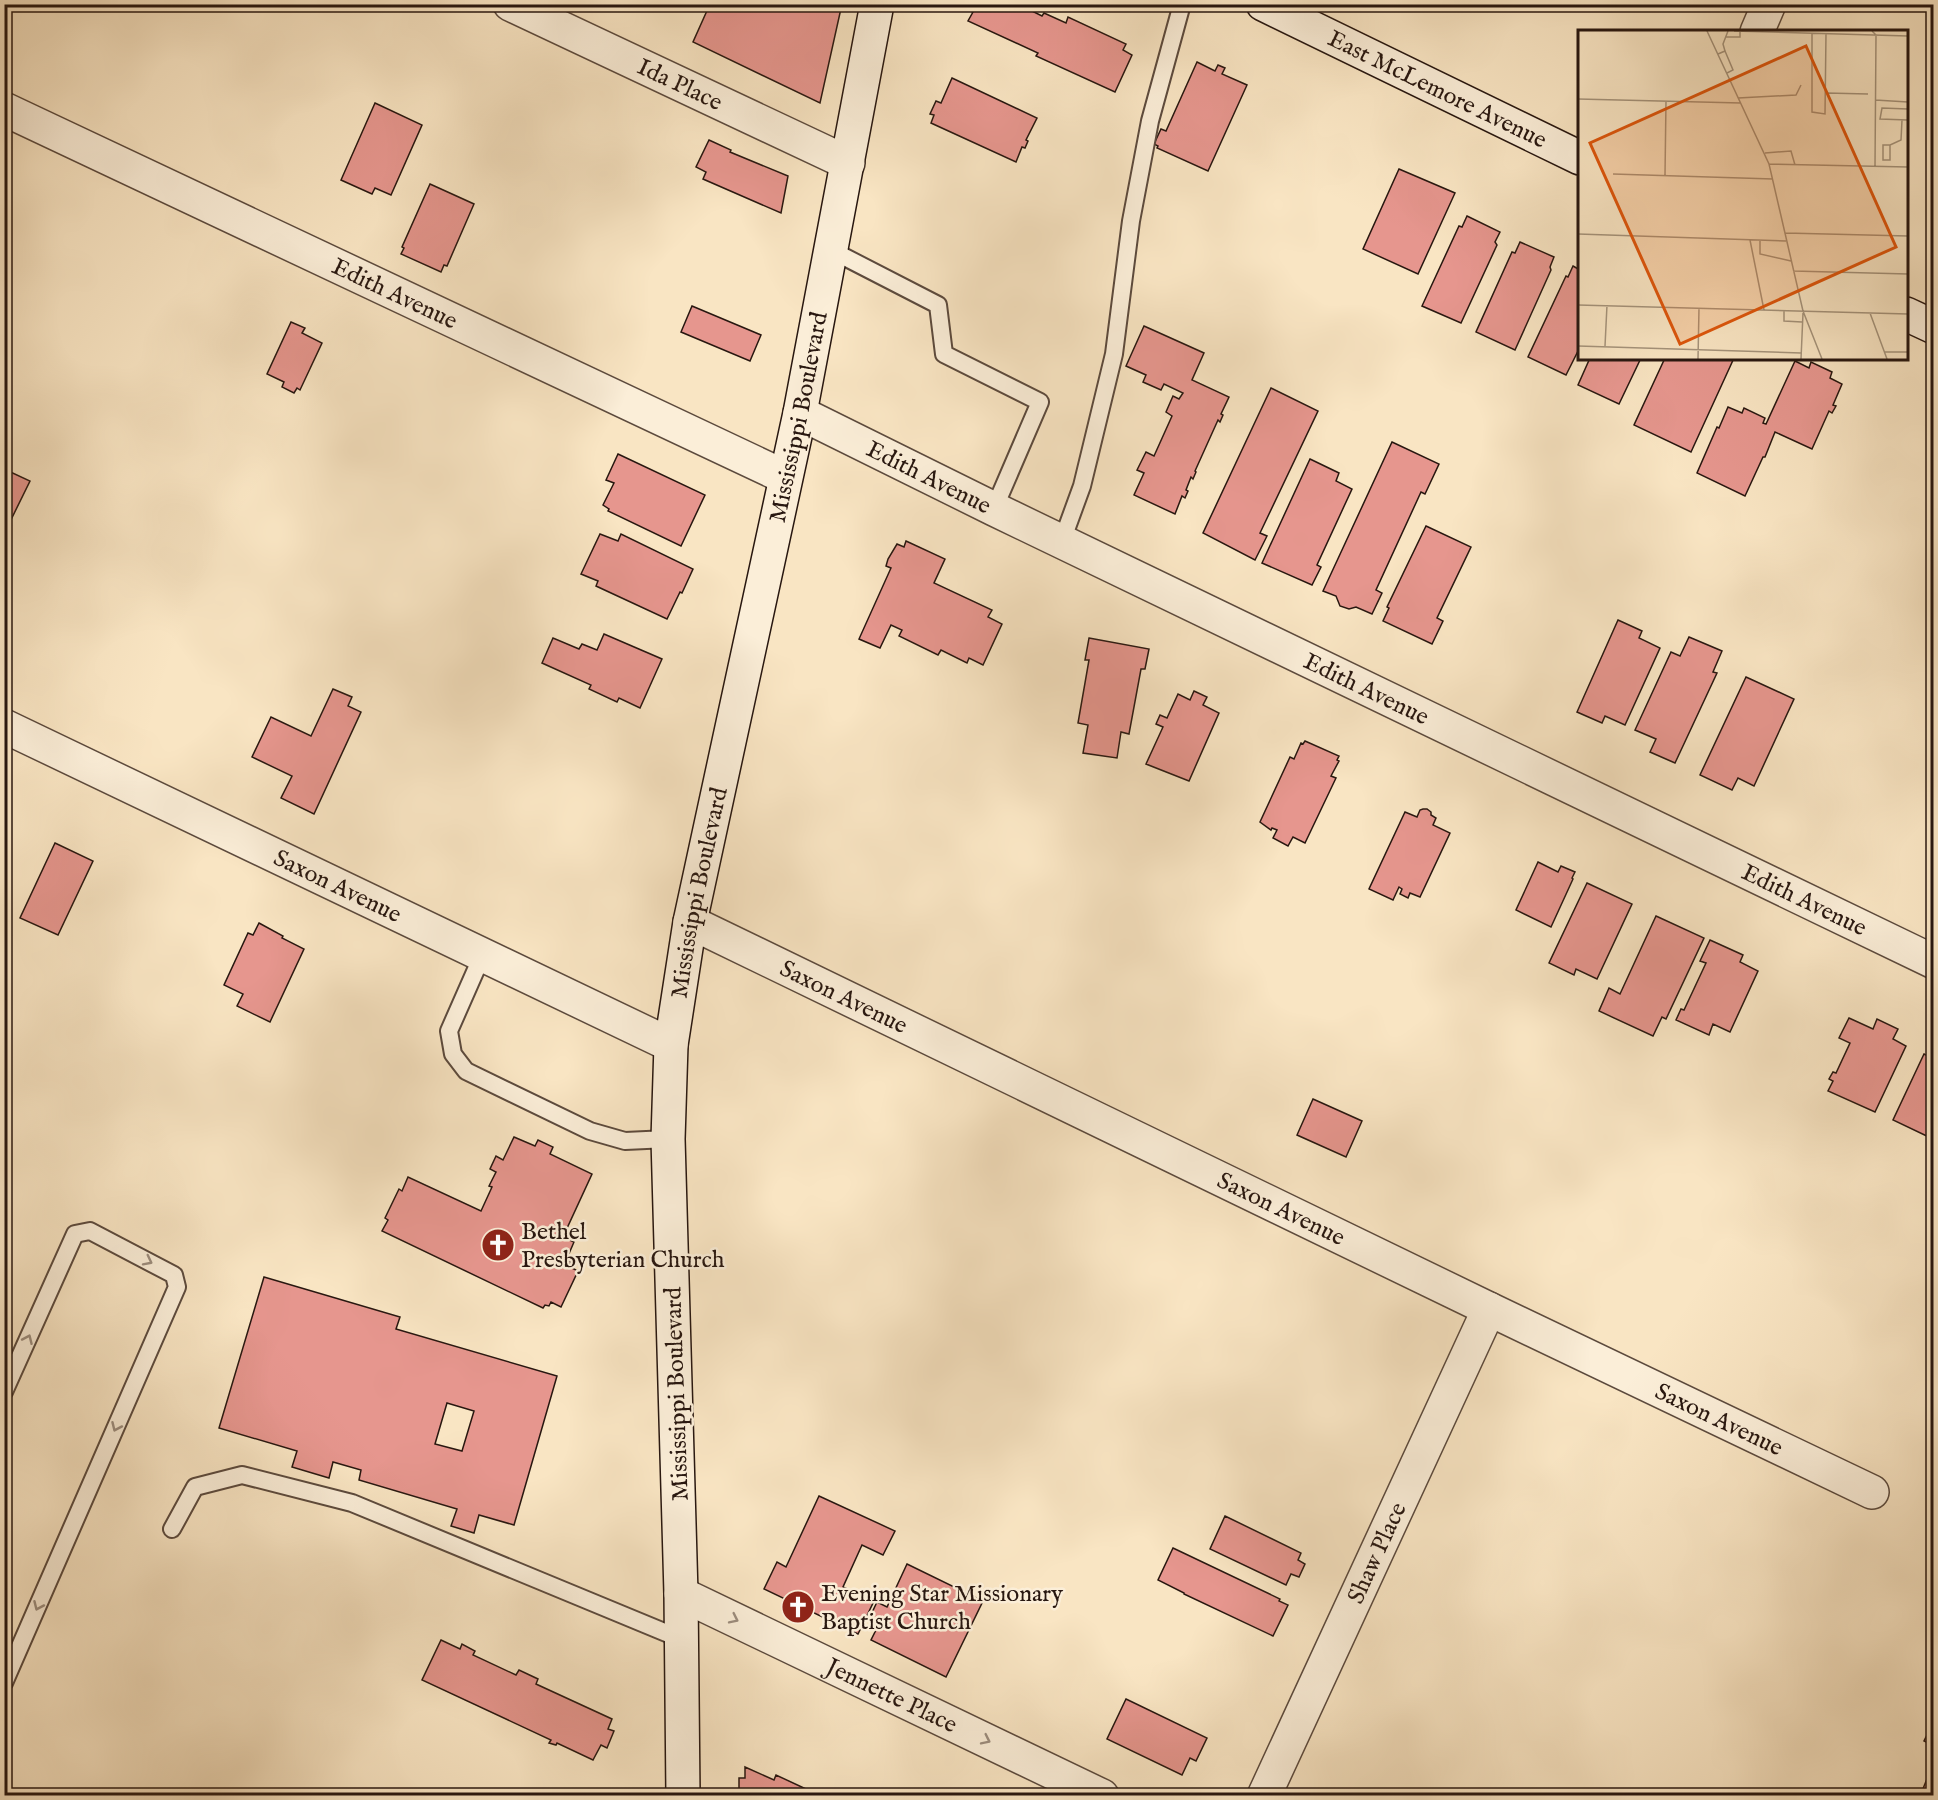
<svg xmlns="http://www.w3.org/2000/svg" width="1938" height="1800" font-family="'IM FELL English',serif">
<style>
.building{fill:#e6968e;stroke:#281710;stroke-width:1.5;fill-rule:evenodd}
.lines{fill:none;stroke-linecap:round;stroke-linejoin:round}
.service-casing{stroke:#5c4a3d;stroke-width:20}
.minor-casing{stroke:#5c4a3d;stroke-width:36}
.secondary-casing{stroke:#281710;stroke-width:36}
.service{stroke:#fbeed8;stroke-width:16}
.minor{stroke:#fbeed8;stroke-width:33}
.secondary{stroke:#fbeed8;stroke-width:33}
.oneway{stroke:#9c8d7e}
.labels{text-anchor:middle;stroke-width:5;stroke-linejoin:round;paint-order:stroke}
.street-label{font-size:24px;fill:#281710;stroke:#fbeed8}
.poi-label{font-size:24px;fill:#281710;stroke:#fbeed8;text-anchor:start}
.inset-road{fill:none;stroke:#a5937b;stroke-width:1.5}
.view{fill:#de560c;fill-opacity:0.15;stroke:#de560c;stroke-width:3}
.inset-edge{fill:none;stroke:#281710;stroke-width:3}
</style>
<rect width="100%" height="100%" fill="#f9e5c3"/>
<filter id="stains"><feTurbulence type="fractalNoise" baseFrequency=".00333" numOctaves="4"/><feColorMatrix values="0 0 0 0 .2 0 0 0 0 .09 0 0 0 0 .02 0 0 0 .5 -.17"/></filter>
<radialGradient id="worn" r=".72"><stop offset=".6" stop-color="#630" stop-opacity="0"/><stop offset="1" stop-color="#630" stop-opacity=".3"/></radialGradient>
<g class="building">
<polygon points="710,4 842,4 820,103 693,42"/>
<polygon points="973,4 1018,4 1042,16 1044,13 1066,23 1068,17 1126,44 1123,50 1132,55 1115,92 1036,56 1038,53 968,21 973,12 970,11"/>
<polygon points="1197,62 1215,71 1218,65 1225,68 1222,74 1247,85 1208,171 1157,148 1158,146 1154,144 1161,129 1166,131"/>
<polygon points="952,78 1037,118 1026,140 1028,141 1025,148 1022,147 1016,162 931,123 934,115 930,114 936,101 941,103"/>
<polygon points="375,103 422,125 391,195 375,188 372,194 341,180"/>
<polygon points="709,140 731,150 730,152 788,176 781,213 703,179 706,172 696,167"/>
<polygon points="1399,169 1455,193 1418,274 1363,249"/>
<polygon points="430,184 474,204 447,266 444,265 441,272 401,254 404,248 402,247"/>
<polygon points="1467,216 1500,232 1495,242 1497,245 1461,323 1422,306 1459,226 1462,227"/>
<polygon points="1520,242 1554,257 1550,267 1551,270 1515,350 1476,332 1512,252 1515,253"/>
<polygon points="1573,266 1580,270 1580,347 1566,375 1528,357 1566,276 1568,277"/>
<polygon points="692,306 761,335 750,361 681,332"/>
<polygon points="291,322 305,328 302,333 322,343 300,390 297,388 294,393 282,387 284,382 267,374"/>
<polygon points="1144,326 1204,353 1192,380 1229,397 1221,414 1223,415 1220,422 1218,420 1195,471 1196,472 1193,479 1191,477 1186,490 1188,491 1185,498 1182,496 1175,514 1134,495 1144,473 1137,470 1146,452 1154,456 1172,416 1166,412 1173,396 1179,399 1183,393 1164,384 1161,390 1143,382 1146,375 1126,366"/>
<polygon points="1590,358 1641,358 1619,404 1578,385"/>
<polygon points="1665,358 1734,358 1691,452 1634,425"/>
<polygon points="1795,361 1809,368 1811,362 1832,372 1830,378 1842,384 1833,405 1836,406 1832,413 1829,411 1812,449 1775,432 1765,457 1763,457 1745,496 1697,473 1717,427 1719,428 1728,407 1742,413 1744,408 1765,418 1763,423 1766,424"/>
<polygon points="1271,388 1318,411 1260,533 1267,536 1255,560 1203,533"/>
<polygon points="1392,442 1439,464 1425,494 1421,492 1376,590 1382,593 1372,614 1356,607 1349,609 1340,606 1336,596 1323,591"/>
<polygon points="618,454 705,495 681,546 608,511 609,509 603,505 614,483 606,480"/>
<polygon points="1310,459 1339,473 1336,481 1352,489 1317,565 1321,567 1312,585 1262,563"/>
<polygon points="4,469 30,481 4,534"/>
<polygon points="1426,526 1471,547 1437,618 1443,621 1432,644 1383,621 1389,608 1387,607"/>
<polygon points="600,534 618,541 621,534 693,569 682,593 680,592 667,619 596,586 598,581 581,574"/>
<polygon points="906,541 945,559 934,583 992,610 988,617 1002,624 983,665 969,658 967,663 941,650 938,655 899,636 902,630 891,625 880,648 859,639 891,568 886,566 888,559 897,544 904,547"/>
<polygon points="1618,620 1642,631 1639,638 1660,648 1625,725 1605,716 1602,723 1577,712"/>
<polygon points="604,634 662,659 640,708 619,698 617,702 589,689 591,685 542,663 553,638 579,649 582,644 597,650"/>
<polygon points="1689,637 1722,651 1713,672 1717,673 1675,763 1650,752 1656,739 1635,730 1671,652 1680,656"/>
<polygon points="1089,638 1149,649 1145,669 1141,669 1129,734 1121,732 1117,758 1083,753 1088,725 1078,723 1089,660 1085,660"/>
<polygon points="1746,677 1794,699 1754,786 1738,778 1732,790 1700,775"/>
<polygon points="333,689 352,697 348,706 361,712 314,814 281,798 292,776 252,757 271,717 311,736"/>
<polygon points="1194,691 1207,697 1203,705 1219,713 1189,781 1146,764 1163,727 1156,724 1160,715 1167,718 1178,694 1190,700"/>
<polygon points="1305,741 1339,756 1337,760 1339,761 1331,776 1336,778 1305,843 1293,837 1288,846 1273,838 1277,830 1272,828 1271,830 1260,822 1290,757 1294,759 1301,743 1303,744"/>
<polygon points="1423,809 1427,809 1431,812 1431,815 1436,818 1433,825 1450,833 1420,897 1410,893 1408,898 1400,894 1402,889 1399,887 1393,900 1369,889 1405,812 1417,817 1420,810"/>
<polygon points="55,843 93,861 58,935 20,918"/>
<polygon points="1538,862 1558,872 1561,866 1575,872 1572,878 1573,879 1551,927 1516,910"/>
<polygon points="1587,883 1632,904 1597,979 1576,969 1574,975 1549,963"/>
<polygon points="1656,916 1704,938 1666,1019 1662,1017 1653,1036 1599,1011 1609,988 1620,994"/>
<polygon points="259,923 283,936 282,938 304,949 270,1022 237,1006 243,994 224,985 248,933 253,935"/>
<polygon points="1710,940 1743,955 1740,962 1758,971 1730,1032 1713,1024 1709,1035 1676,1020 1681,1009 1684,1010 1706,963 1700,961"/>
<polygon points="1849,1018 1873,1029 1877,1019 1898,1029 1893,1039 1906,1046 1875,1112 1828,1091 1833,1081 1829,1079 1833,1072 1836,1073 1850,1043 1839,1038"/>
<polygon points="1924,1054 1932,1058 1934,1054 1933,1139 1893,1120"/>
<polygon points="1313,1099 1362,1121 1346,1157 1297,1135"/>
<polygon points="514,1137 535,1146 538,1140 553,1147 550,1154 592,1174 563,1237 574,1242 568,1256 570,1257 567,1260 571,1262 568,1266 578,1271 561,1307 551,1302 549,1306 545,1305 543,1308 382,1231 388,1220 385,1218 399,1189 402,1191 408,1177 481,1211 492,1187 489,1186 496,1172 490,1169 496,1156 503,1160"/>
<path d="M 264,1277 L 400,1317 L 396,1329 L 557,1376 L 514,1525 L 479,1515 L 474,1533 L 451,1526 L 457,1509 L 359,1480 L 361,1470 L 333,1462 L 329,1478 L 292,1467 L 297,1451 L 219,1428 ZM 447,1403 L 474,1411 L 462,1451 L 435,1444 Z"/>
<polygon points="819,1496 895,1531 883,1555 862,1545 843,1587 874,1601 858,1634 764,1589 777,1562 786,1567"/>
<polygon points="1225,1516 1301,1553 1298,1560 1305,1564 1299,1577 1291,1574 1286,1585 1210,1549"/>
<polygon points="1173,1548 1280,1599 1279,1601 1288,1605 1273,1636 1184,1594 1184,1593 1158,1580"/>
<polygon points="907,1564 983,1601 946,1677 871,1640 879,1624 869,1619 877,1602 887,1607"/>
<polygon points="441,1640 460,1649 462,1644 475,1651 473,1655 516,1675 519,1670 538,1679 536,1684 612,1719 608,1729 614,1731 607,1748 601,1745 593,1760 557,1743 556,1745 549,1743 551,1740 422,1680"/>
<polygon points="1126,1699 1207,1738 1196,1761 1190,1758 1182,1775 1107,1739"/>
<polygon points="1934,1721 1934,1746 1924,1741"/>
<polygon points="745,1767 774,1780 776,1775 821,1796 744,1796 745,1790 739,1790 739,1778 745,1778"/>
<polygon points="1929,1774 1934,1776 1934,1796 1920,1796"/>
</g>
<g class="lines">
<defs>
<g id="service">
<polyline points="831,250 938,305 944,354 1040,402 994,509"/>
<polyline points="1062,541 1082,486 1114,354 1131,221 1150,121 1182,4"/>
<polyline points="482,956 449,1031 453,1054 466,1071 590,1131 625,1141 668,1139"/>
<polyline points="4,1392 75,1234 90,1231 174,1275 177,1287 4,1683"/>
<polyline points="172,1529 195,1487 242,1475 352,1503 681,1639"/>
</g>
<g id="minor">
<path id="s1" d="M 510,4 L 848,163"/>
<polyline points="1757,32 1769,4"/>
<path id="s2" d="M 4,109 L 785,477"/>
<path id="s3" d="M 800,413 L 994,509 L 1934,962"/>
<path id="s4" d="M 4,726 L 671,1045"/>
<path id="s5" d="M 690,922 L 1489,1309 L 1872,1492"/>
<path id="s6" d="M 681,1594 L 1102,1796"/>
<path id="s7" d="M 1264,1796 L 1489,1309"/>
</g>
<g id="secondary">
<path id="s8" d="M 1263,4 L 1580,158"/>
<polyline points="1906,314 1934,327"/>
<path id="s9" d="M 683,1796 L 681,1594 L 668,1139 L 671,1045 L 690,922 L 800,413 L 877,4"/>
</g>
</defs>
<use href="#service" class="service-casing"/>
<use href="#minor" class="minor-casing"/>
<use href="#secondary" class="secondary-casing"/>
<use href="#service" class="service"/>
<use href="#minor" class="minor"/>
<use href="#secondary" class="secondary"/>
</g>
<defs><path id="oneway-chevron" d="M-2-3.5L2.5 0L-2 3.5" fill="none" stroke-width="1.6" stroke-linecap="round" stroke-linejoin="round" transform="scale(1.5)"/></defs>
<g class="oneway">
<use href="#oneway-chevron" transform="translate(148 1261) rotate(27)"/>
<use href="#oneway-chevron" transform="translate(28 1339) rotate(-66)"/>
<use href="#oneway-chevron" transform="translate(116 1427) rotate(114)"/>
<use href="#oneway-chevron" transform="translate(38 1606) rotate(114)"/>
<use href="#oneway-chevron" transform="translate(734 1619) rotate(26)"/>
<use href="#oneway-chevron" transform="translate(986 1740) rotate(26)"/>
</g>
<defs>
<symbol id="church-disc" viewBox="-11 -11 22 22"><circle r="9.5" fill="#8f2418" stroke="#fbeed8"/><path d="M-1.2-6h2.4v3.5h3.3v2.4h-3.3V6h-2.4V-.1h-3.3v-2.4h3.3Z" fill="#fff"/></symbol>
</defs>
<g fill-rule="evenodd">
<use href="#church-disc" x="479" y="1226" width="38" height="38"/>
<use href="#church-disc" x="779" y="1588" width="38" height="38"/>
</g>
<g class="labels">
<g class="street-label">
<text dy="8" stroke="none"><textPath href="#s1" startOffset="188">Ida Place</textPath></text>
<text dy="8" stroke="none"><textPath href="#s8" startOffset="194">East McLemore Avenue</textPath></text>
<text dy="8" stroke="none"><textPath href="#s2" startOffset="432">Edith Avenue</textPath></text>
<text dy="8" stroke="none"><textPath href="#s9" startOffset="1392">Mississippi Boulevard</textPath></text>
<text dy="8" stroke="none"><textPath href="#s3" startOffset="144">Edith Avenue</textPath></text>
<text dy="8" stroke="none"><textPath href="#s3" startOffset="630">Edith Avenue</textPath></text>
<text dy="8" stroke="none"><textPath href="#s4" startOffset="370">Saxon Avenue</textPath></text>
<text dy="8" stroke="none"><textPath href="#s9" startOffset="906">Mississippi Boulevard</textPath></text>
<text dy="8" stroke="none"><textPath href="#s3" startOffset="1116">Edith Avenue</textPath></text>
<text dy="8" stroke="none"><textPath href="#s5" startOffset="171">Saxon Avenue</textPath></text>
<text dy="8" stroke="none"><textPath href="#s5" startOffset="657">Saxon Avenue</textPath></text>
<text transform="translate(676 1394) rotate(-92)" y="8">Mississippi Boulevard</text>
<text dy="8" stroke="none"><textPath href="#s5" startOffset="1143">Saxon Avenue</textPath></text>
<text dy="8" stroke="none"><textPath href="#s7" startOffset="268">Shaw Place</textPath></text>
<text dy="8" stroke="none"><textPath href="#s6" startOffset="234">Jennette Place</textPath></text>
</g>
<g class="poi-label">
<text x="521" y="1239">Bethel<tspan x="521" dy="28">Presbyterian Church</tspan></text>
<text x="821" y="1601">Evening Star Missionary<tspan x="821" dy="28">Baptist Church</tspan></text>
</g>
</g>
<g transform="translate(1578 30)">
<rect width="330" height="330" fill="#f9e5c3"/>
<path class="inset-road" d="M 129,1 L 191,134 L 225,281 L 244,329M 156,1 L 330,6M 294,1 L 298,5 L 297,137M 234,3 L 234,82 L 247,84 L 248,3M 147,7 L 162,7 L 162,1M 147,21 L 155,40 L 149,43M 140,24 L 147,21 L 145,14 L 150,1M 248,63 L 290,64M 160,68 L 218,65 L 223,55M 0,69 L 163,73M 297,70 L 330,72M 330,79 L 304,78 L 302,89 L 330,90M 312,115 L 305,115 L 305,130 L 312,130 L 312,115 L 323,110 L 324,90M 187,123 L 213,121 L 217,135M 191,134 L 330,137M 35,144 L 195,149M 87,145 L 88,71M 207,203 L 330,206M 0,204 L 208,211M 172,210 L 186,280M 182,210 L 182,224 L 213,231M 215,241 L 330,244M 0,275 L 330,284M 206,281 L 206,291 L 224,292M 292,283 L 309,329M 0,316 L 223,323M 27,316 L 29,275M 306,322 L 330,322M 120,329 L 121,278M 223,329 L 225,283"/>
<path class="view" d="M 228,16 L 318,217 L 102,314 L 12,113 Z"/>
<rect width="330" height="330" class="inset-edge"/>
</g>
<rect width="1938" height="1800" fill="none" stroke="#f9e5c3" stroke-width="24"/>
<rect x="6" y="6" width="1926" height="1788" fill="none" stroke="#281710" stroke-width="3"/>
<rect x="12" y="12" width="1914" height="1776" fill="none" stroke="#281710" stroke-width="1.5"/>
<rect width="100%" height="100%" filter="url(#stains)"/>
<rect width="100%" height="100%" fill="url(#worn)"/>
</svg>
